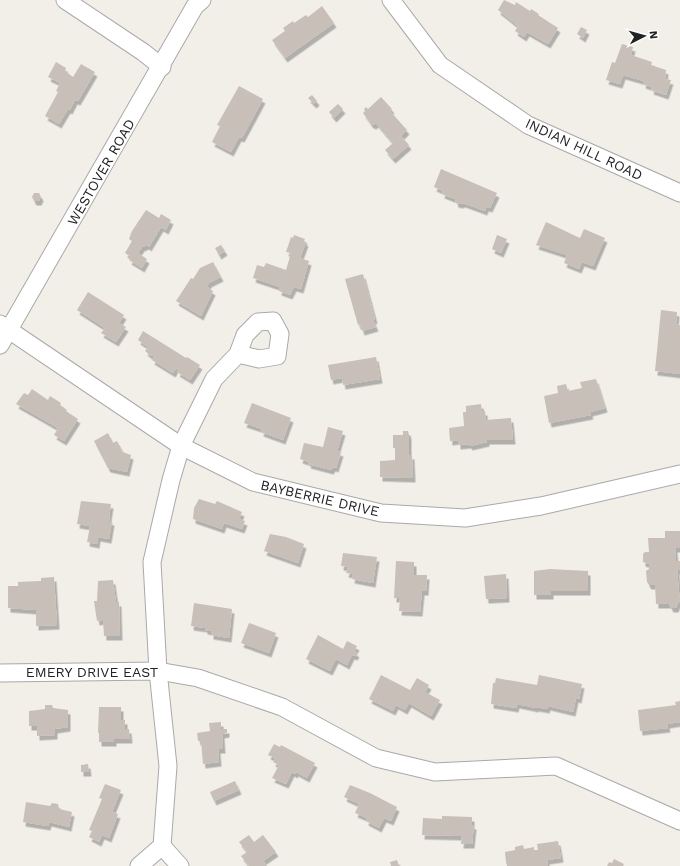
<svg xmlns="http://www.w3.org/2000/svg" width="680" height="866" font-family="'Work Sans',sans-serif">
<style>
.building{fill:#c7bfb8;filter:url(#shadow)}
.lines{fill:none;stroke-linecap:round;stroke-linejoin:round}
.minor-casing{stroke:#a9a9a9;stroke-width:19}
.minor{stroke:#fff;stroke-width:17}
.labels{text-anchor:middle;stroke-width:4;stroke-linejoin:round;paint-order:stroke}
.street-label{font-size:14px;fill:#222;stroke:#fff}
</style>
<defs>
<filter id="shadow"><feDropShadow dx="2.5" dy="4.5" stdDeviation="0" flood-color="#0004"/></filter>
</defs>
<rect width="100%" height="100%" fill="#f2efe9"/>
<g class="building">
<polygon points="504,0 515,5 516,2 530,11 531,9 539,14 538,15 558,28 548,44 527,32 524,37 515,31 518,26 498,10"/>
<polygon points="322,6 334,23 285,58 272,40 285,31 283,28 293,21 294,23 306,15 308,17"/>
<polygon points="581,27 587,30 583,38 577,34"/>
<polygon points="622,44 633,47 631,55 652,62 651,65 666,70 665,79 671,80 666,95 651,90 652,87 643,84 644,81 623,75 620,84 606,80 612,62 615,63"/>
<polygon points="56,62 66,68 65,71 73,77 81,64 95,72 78,101 75,100 70,110 68,109 59,124 45,116 58,92 56,91 60,83 48,77"/>
<polygon points="239,86 263,99 242,138 239,137 231,152 212,142 220,126 217,125"/>
<polygon points="312,95 317,101 314,104 308,98"/>
<polygon points="381,97 392,109 390,111 407,130 401,136 409,145 393,159 385,150 393,143 376,123 374,125 371,124 363,113 365,111 364,109 366,107 368,109"/>
<polygon points="338,104 343,109 334,118 329,112"/>
<polygon points="441,169 497,193 490,208 486,207 485,211 463,203 460,204 456,203 455,199 442,194 443,191 434,187"/>
<polygon points="34,193 39,193 41,197 39,201 34,201 32,197"/>
<polygon points="146,210 159,218 161,214 171,220 166,230 161,227 149,247 147,245 142,247 138,253 147,259 142,268 129,260 131,257 125,253 132,241 129,239 132,231"/>
<polygon points="546,222 580,238 584,229 605,238 593,266 582,262 579,269 564,263 567,255 536,245"/>
<polygon points="294,235 305,239 304,241 306,242 300,258 309,261 301,289 294,287 290,295 279,291 280,287 253,278 257,265 264,267 266,263 286,270 291,253 286,252 291,237 293,238"/>
<polygon points="497,235 507,239 501,253 492,249"/>
<polygon points="221,245 225,251 219,255 215,248"/>
<polygon points="213,262 221,277 209,283 207,287 213,291 201,316 176,301 191,278 193,279 200,268"/>
<polygon points="363,274 375,319 373,320 376,327 362,331 360,324 358,325 345,279"/>
<polygon points="88,292 124,315 119,323 126,327 116,342 101,333 105,328 77,310"/>
<polygon points="661,310 677,312 676,324 680,325 680,374 655,371"/>
<polygon points="143,331 186,358 187,357 200,365 190,380 177,372 179,370 176,368 173,373 152,360 154,356 151,356 145,351 148,347 138,340"/>
<polygon points="376,357 380,379 343,385 342,378 331,380 328,365"/>
<polygon points="596,379 605,408 590,412 591,415 549,423 544,396 558,393 557,386 566,384 568,391 582,388 580,382"/>
<polygon points="32,389 48,400 50,396 61,403 60,405 67,410 66,411 78,419 64,441 54,435 58,428 16,404 24,393 28,395"/>
<polygon points="252,403 291,418 283,440 261,432 262,429 244,423"/>
<polygon points="481,404 482,411 485,411 486,420 511,418 513,440 487,440 487,442 470,446 469,444 458,445 458,440 450,441 449,428 464,426 463,412 466,412 466,406"/>
<polygon points="328,427 343,431 337,451 341,452 336,468 333,467 331,470 308,464 309,462 300,459 304,443 323,447"/>
<polygon points="403,431 408,431 409,435 409,455 412,455 413,478 380,477 380,461 395,460 395,448 393,448 393,435 403,435"/>
<polygon points="108,433 113,443 117,441 122,450 120,451 131,455 127,472 108,468 94,441"/>
<polygon points="199,499 215,504 217,501 242,512 239,519 245,521 242,529 224,523 222,529 193,519 194,508"/>
<polygon points="81,501 111,504 109,517 110,521 112,521 109,539 98,537 97,544 87,542 90,526 77,524"/>
<polygon points="665,531 680,531 680,548 675,548 676,561 680,561 680,570 677,570 680,603 678,603 676,608 671,608 669,604 656,604 655,585 649,585 647,582 646,571 649,569 649,564 643,562 643,554 645,552 649,552 648,538 665,538"/>
<polygon points="270,534 286,537 304,544 298,563 264,551"/>
<polygon points="343,553 377,557 373,583 352,579 353,574 346,573 348,567 341,566"/>
<polygon points="396,561 414,562 414,575 427,575 426,591 422,591 420,612 399,611 400,598 394,598"/>
<polygon points="550,569 588,571 588,591 551,591 551,595 534,595 534,571"/>
<polygon points="506,574 507,598 486,599 484,576"/>
<polygon points="54,577 57,625 36,626 36,610 8,608 8,586 18,586 18,582 41,581 41,578"/>
<polygon points="113,580 116,602 119,602 120,636 104,636 103,620 97,621 94,601 97,601 98,581"/>
<polygon points="194,603 232,609 229,638 211,635 211,631 205,630 205,628 191,626"/>
<polygon points="249,623 276,633 269,653 241,643"/>
<polygon points="318,635 343,649 347,641 357,646 354,651 357,653 355,656 352,655 347,665 336,659 330,671 306,659"/>
<polygon points="381,675 410,690 417,678 429,685 425,692 440,700 431,716 409,703 405,710 396,705 393,711 369,699"/>
<polygon points="539,675 582,684 579,699 576,698 573,712 548,706 547,709 536,707 536,708 517,704 516,708 491,704 493,683 495,683 496,678 537,685"/>
<polygon points="680,701 680,722 667,724 668,728 640,731 638,710 676,705 675,702"/>
<polygon points="45,705 52,705 53,708 68,710 68,727 55,729 55,735 37,736 37,726 29,726 29,711 45,709"/>
<polygon points="99,707 121,707 121,720 125,720 125,729 129,729 130,739 114,739 114,742 99,742 99,733 98,733"/>
<polygon points="221,722 221,729 227,729 227,733 222,734 223,749 218,749 219,762 203,764 201,741 198,741 197,733 210,731 209,723"/>
<polygon points="274,744 280,747 281,745 315,763 307,778 296,772 295,774 292,772 286,784 272,778 279,765 273,762 275,758 268,755"/>
<polygon points="88,764 89,772 81,772 81,765"/>
<polygon points="235,781 239,790 214,801 210,792"/>
<polygon points="105,784 121,790 112,812 118,814 109,838 102,835 99,842 89,837 92,831 89,830 102,799 99,798"/>
<polygon points="350,785 370,793 397,807 391,821 384,818 379,828 366,821 367,818 355,813 359,804 344,797"/>
<polygon points="26,802 50,806 52,803 58,804 59,809 72,812 69,827 49,822 48,826 23,822"/>
<polygon points="442,816 472,817 472,825 474,825 472,844 461,844 462,836 422,835 423,818 442,819"/>
<polygon points="249,835 254,842 263,835 276,852 263,861 267,866 249,866 241,856 247,852 239,842"/>
<polygon points="558,841 561,858 547,860 548,866 507,866 506,862 505,852 515,850 515,847 523,845 524,849 534,847 534,850 538,850 537,844"/>
<polygon points="614,859 624,864 623,866 607,866 609,862 612,863"/>
<polygon points="397,860 399,866 391,866 390,862"/>
</g>
<g class="lines">
<defs>
<g id="minor">
<polyline points="65,0 143,52 162,67"/>
<polyline points="391,0 440,65 528,125 680,193"/>
<polyline points="0,324 181,446 253,482 381,513 465,518 541,506 680,474"/>
<polyline points="0,345 195,6 202,0"/>
<polyline points="0,673 158,671 198,678 282,707 376,758 435,772 556,766 680,821"/>
<polyline points="162,846 180,866"/>
<polyline points="139,866 162,846 168,766 158,671 152,562 171,480 181,446 214,379 238,354 245,335 258,322 273,321 280,334 277,356 259,359 238,354"/>
</g>
</defs>
<use href="#minor" class="minor-casing"/>
<use href="#minor" class="minor"/>
</g>
<g class="labels">
<g class="street-label">
<text transform="translate(584 149) rotate(25)" y="5">INDIAN HILL ROAD</text>
<text transform="translate(101 172) rotate(-60)" y="5">WESTOVER ROAD</text>
<text transform="translate(320 498) rotate(13)" y="5">BAYBERRIE DRIVE</text>
<text x="92" y="677">EMERY DRIVE EAST</text>
</g>
</g>
<g transform="translate(644 36) rotate(84)" stroke="#ffffff" stroke-width="3" paint-order="stroke">
<path d="M0-3L7 15L0 10L-7 15Z" fill="#222222"/>
<text y="-6" font-size="11" font-weight="bold" text-anchor="middle" fill="#222222">N</text>
</g>
</svg>
